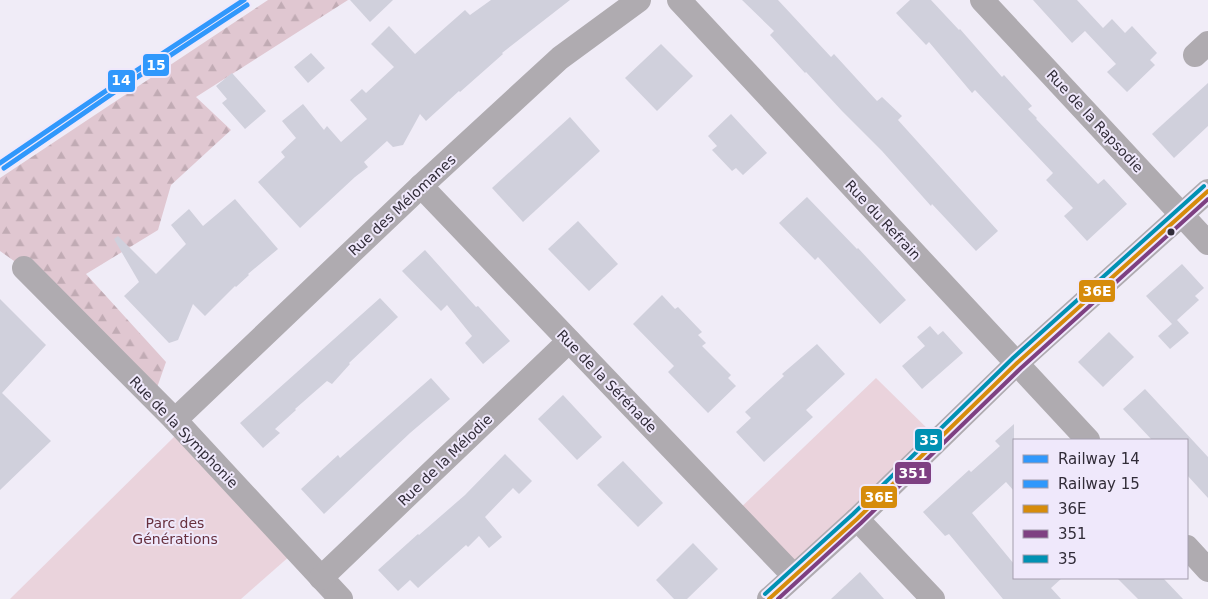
<svg xmlns="http://www.w3.org/2000/svg" width="1208" height="599" font-family="'DejaVu Sans',sans-serif">
<style>
.forest{fill:url(#forest-firs)}
.park{fill:#ead3dc}
.building{fill:#d0d0dc}
.lines{fill:none;stroke-linecap:round;stroke-linejoin:round}
.minor{stroke:#afabb0;stroke-width:24}
.bus-1-casing{stroke:#efe8fb;stroke-width:8}
.bus-2-casing{stroke:#efe8fb;stroke-width:8}
.bus-3-casing{stroke:#efe8fb;stroke-width:8}
.bus-1{stroke:#d68c0b;stroke-width:4}
.bus-2{stroke:#7e4082;stroke-width:4}
.bus-3{stroke:#0091b3;stroke-width:4}
.rail-1-casing{stroke:#efe8fb;stroke-width:9}
.rail-2-casing{stroke:#efe8fb;stroke-width:9}
.rail-1{stroke:#3098fc;stroke-width:5}
.rail-2{stroke:#3098fc;stroke-width:5}
.bus-dot{fill:#312c38;stroke:#efe8fb;stroke-width:2}
.labels{text-anchor:middle;stroke-width:4;stroke-linejoin:round;paint-order:stroke}
.street-label{font-size:14px;fill:#312c38;stroke:#efe8fb}
.park-label{font-size:14px;fill:#67303e;stroke:#efe8fb}
.line-badge{stroke:#efe8fb;stroke-width:2}
.badge-label{font-size:14px;text-anchor:middle;font-weight:bold;fill:#fff}
</style>
<defs>
<pattern id="forest-firs" width="22" height="20" patternUnits="userSpaceOnUse" patternTransform="scale(1.25)"><rect width="22" height="20" fill="#e0c7d1"/><path d="M5 1l3.5 6h-7zM16 11l3.5 6h-7z" fill="#c1abb4"/></pattern>
</defs>
<rect width="100%" height="100%" fill="#f0ecf7"/>
<polygon class="forest" points="268,0 348,0 196,97 231,130 171,185 158,230 86,274 166,362 153,399 24,268 0,251 0,178"/>
<g class="park">
<polygon points="876,378 938,439 794,576 734,514"/>
<polygon points="177,434 291,555 241,599 10,599"/>
</g>
<g class="building">
<polygon points="350,0 393,0 370,22"/>
<polygon points="491,0 570,0 502,53 503,54 460,92 459,91 426,121 420,114 403,145 393,147 387,141 364,162 368,167 355,177 300,228 258,182 285,157 281,152 296,138 282,121 303,104 324,130 327,126 341,142 367,119 350,100 362,89 366,93 394,67 371,44 389,26 415,54 465,10 470,15"/>
<polygon points="742,0 778,0 831,57 834,54 877,101 882,97 902,116 898,120 998,231 976,251 932,204 931,206 882,151 842,111 806,72 805,73 770,35 774,31"/>
<polygon points="910,0 931,0 959,30 960,29 1002,77 1004,75 1032,106 1028,109 1037,118 1036,119 1098,184 1104,179 1127,204 1087,241 1064,216 1073,208 1046,180 1053,173 975,90 972,93 929,42 926,45 896,13"/>
<polygon points="1033,0 1077,0 1103,28 1112,19 1125,33 1132,26 1157,53 1150,60 1155,65 1127,92 1107,72 1116,64 1085,31 1072,43"/>
<polygon points="661,44 693,76 657,111 625,78"/>
<polygon points="311,53 325,68 308,83 294,67"/>
<polygon points="232,73 266,111 245,129 222,103 227,99 216,86"/>
<polygon points="1208,83 1208,126 1174,158 1152,134"/>
<polygon points="731,114 767,153 743,175 736,168 732,171 712,150 717,146 708,136"/>
<polygon points="570,117 600,151 523,222 492,188"/>
<polygon points="807,197 857,249 858,248 906,300 880,324 818,257 815,260 779,223"/>
<polygon points="235,199 278,249 248,274 249,275 236,287 235,286 205,316 193,304 178,340 169,343 124,296 139,282 114,239 118,236 156,274 186,244 171,225 189,209 203,226"/>
<polygon points="578,221 618,264 589,291 548,249"/>
<polygon points="425,250 476,307 478,306 510,341 483,364 465,343 472,336 447,305 441,311 402,271"/>
<polygon points="1182,264 1204,288 1195,296 1199,300 1177,320 1189,333 1170,349 1158,336 1172,324 1146,296"/>
<polygon points="662,295 675,309 678,307 702,332 698,335 706,343 702,346 731,375 728,378 736,386 708,413 668,372 674,366 633,324"/>
<polygon points="380,298 398,317 349,363 350,364 332,384 327,381 295,409 296,410 275,429 280,433 263,448 240,423"/>
<polygon points="0,299 46,345 2,393 51,441 0,490"/>
<polygon points="930,326 938,335 943,331 963,353 922,389 902,366 925,346 917,337"/>
<polygon points="1109,332 1134,357 1103,387 1078,362"/>
<polygon points="817,344 845,374 806,410 813,417 764,462 736,432 751,418 745,412 784,376 782,374"/>
<polygon points="431,378 450,399 410,433 324,514 301,489 338,455 340,458"/>
<polygon points="1145,389 1208,457 1208,498 1187,475 1187,440 1152,440 1123,409"/>
<polygon points="563,395 602,437 577,460 538,419"/>
<polygon points="1014,424 1014,491 1006,482 972,513 1014,564 1014,578 1062,578 1051,588 1061,599 1003,599 949,534 945,536 923,512 969,470 971,472 1000,446 995,441"/>
<polygon points="505,454 532,481 519,494 513,488 485,517 502,537 489,548 479,536 468,547 466,545 418,588 410,580 398,591 378,570 418,534 419,535 465,495"/>
<polygon points="623,461 663,503 638,527 597,485"/>
<polygon points="693,543 718,569 687,599 674,599 656,580"/>
<polygon points="860,572 884,599 831,599"/>
<polygon points="1117,578 1163,578 1183,599 1138,599"/>
</g>
<g class="lines">
<g class="minor">
<polyline points="679,0 1088,440"/>
<polyline points="982,0 1208,243"/>
<polyline points="1195,55 1208,43"/>
<polyline points="421,186 794,576"/>
<polyline points="24,268 175,420 341,599"/>
<polyline points="175,420 421,186 560,58 639,0"/>
<polyline points="857,519 933,599"/>
<polyline points="1187,547 1208,570"/>
<polyline points="321,578 569,341"/>
<polyline points="769,599 857,519 1017,363 1208,191"/>
</g>
<defs>
<polyline id="bus-1" points="769,599 857,519 1017,363 1208,191"/>
<polyline id="bus-2" points="778,599 861,523 1021,368 1208,199"/>
<polyline id="bus-3" points="765,594 853,514 1013,358 1204,186"/>
</defs>
<use href="#bus-1" class="bus-1-casing"/>
<use href="#bus-2" class="bus-2-casing"/>
<use href="#bus-3" class="bus-3-casing"/>
<use href="#bus-1" class="bus-1"/>
<use href="#bus-2" class="bus-2"/>
<use href="#bus-3" class="bus-3"/>
<defs>
<polyline id="rail-1" points="0,163 116,84 244,0"/>
<polyline id="rail-2" points="4,168 119,89 247,5"/>
</defs>
<use href="#rail-1" class="rail-1-casing"/>
<use href="#rail-2" class="rail-2-casing"/>
<use href="#rail-1" class="rail-1"/>
<use href="#rail-2" class="rail-2"/>
</g>
<circle class="bus-dot" cx="1171" cy="232" r="4.5"/>
<g class="labels">
<g class="street-label">
<text transform="translate(1095 121) rotate(47)" y="5">Rue de la Rapsodie</text>
<text transform="translate(402 205) rotate(-43)" y="5">Rue des Mélomanes</text>
<text transform="translate(883 220) rotate(47)" y="5">Rue du Refrain</text>
<text transform="translate(607 381) rotate(46)" y="5">Rue de la Sérénade</text>
<text transform="translate(184 432) rotate(46)" y="5">Rue de la Symphonie</text>
<text transform="translate(445 460) rotate(-44)" y="5">Rue de la Mélodie</text>
</g>
<g class="park-label">
<text x="175" y="528">Parc des<tspan x="175" dy="16">Générations</tspan></text>
</g>
</g>
<g class="line-badge">
<rect x="142" y="53" width="28" height="24" rx="5" fill="#3098fc"/>
<rect x="107" y="69" width="29" height="24" rx="5" fill="#3098fc"/>
<rect x="1078" y="279" width="38" height="24" rx="5" fill="#d68c0b"/>
<rect x="914" y="428" width="29" height="24" rx="5" fill="#0091b3"/>
<rect x="894" y="461" width="38" height="24" rx="5" fill="#7e4082"/>
<rect x="860" y="485" width="38" height="24" rx="5" fill="#d68c0b"/>
</g>
<g class="badge-label">
<text x="156" y="70">15</text>
<text x="121" y="85">14</text>
<text x="1097" y="296">36E</text>
<text x="929" y="445">35</text>
<text x="913" y="478">351</text>
<text x="879" y="502">36E</text>
</g>
<rect x="1013" y="439" width="175" height="140" fill="#efe8fb" stroke="#a39dad"/>
<rect x="1023" y="455" width="25" height="8" fill="#3098fc" stroke="#a39dad"/>
<text x="1058" y="464" font-size="15" fill="#312c38">Railway 14</text>
<rect x="1023" y="480" width="25" height="8" fill="#3098fc" stroke="#a39dad"/>
<text x="1058" y="489" font-size="15" fill="#312c38">Railway 15</text>
<rect x="1023" y="505" width="25" height="8" fill="#d68c0b" stroke="#a39dad"/>
<text x="1058" y="514" font-size="15" fill="#312c38">36E</text>
<rect x="1023" y="530" width="25" height="8" fill="#7e4082" stroke="#a39dad"/>
<text x="1058" y="539" font-size="15" fill="#312c38">351</text>
<rect x="1023" y="555" width="25" height="8" fill="#0091b3" stroke="#a39dad"/>
<text x="1058" y="564" font-size="15" fill="#312c38">35</text>
</svg>
